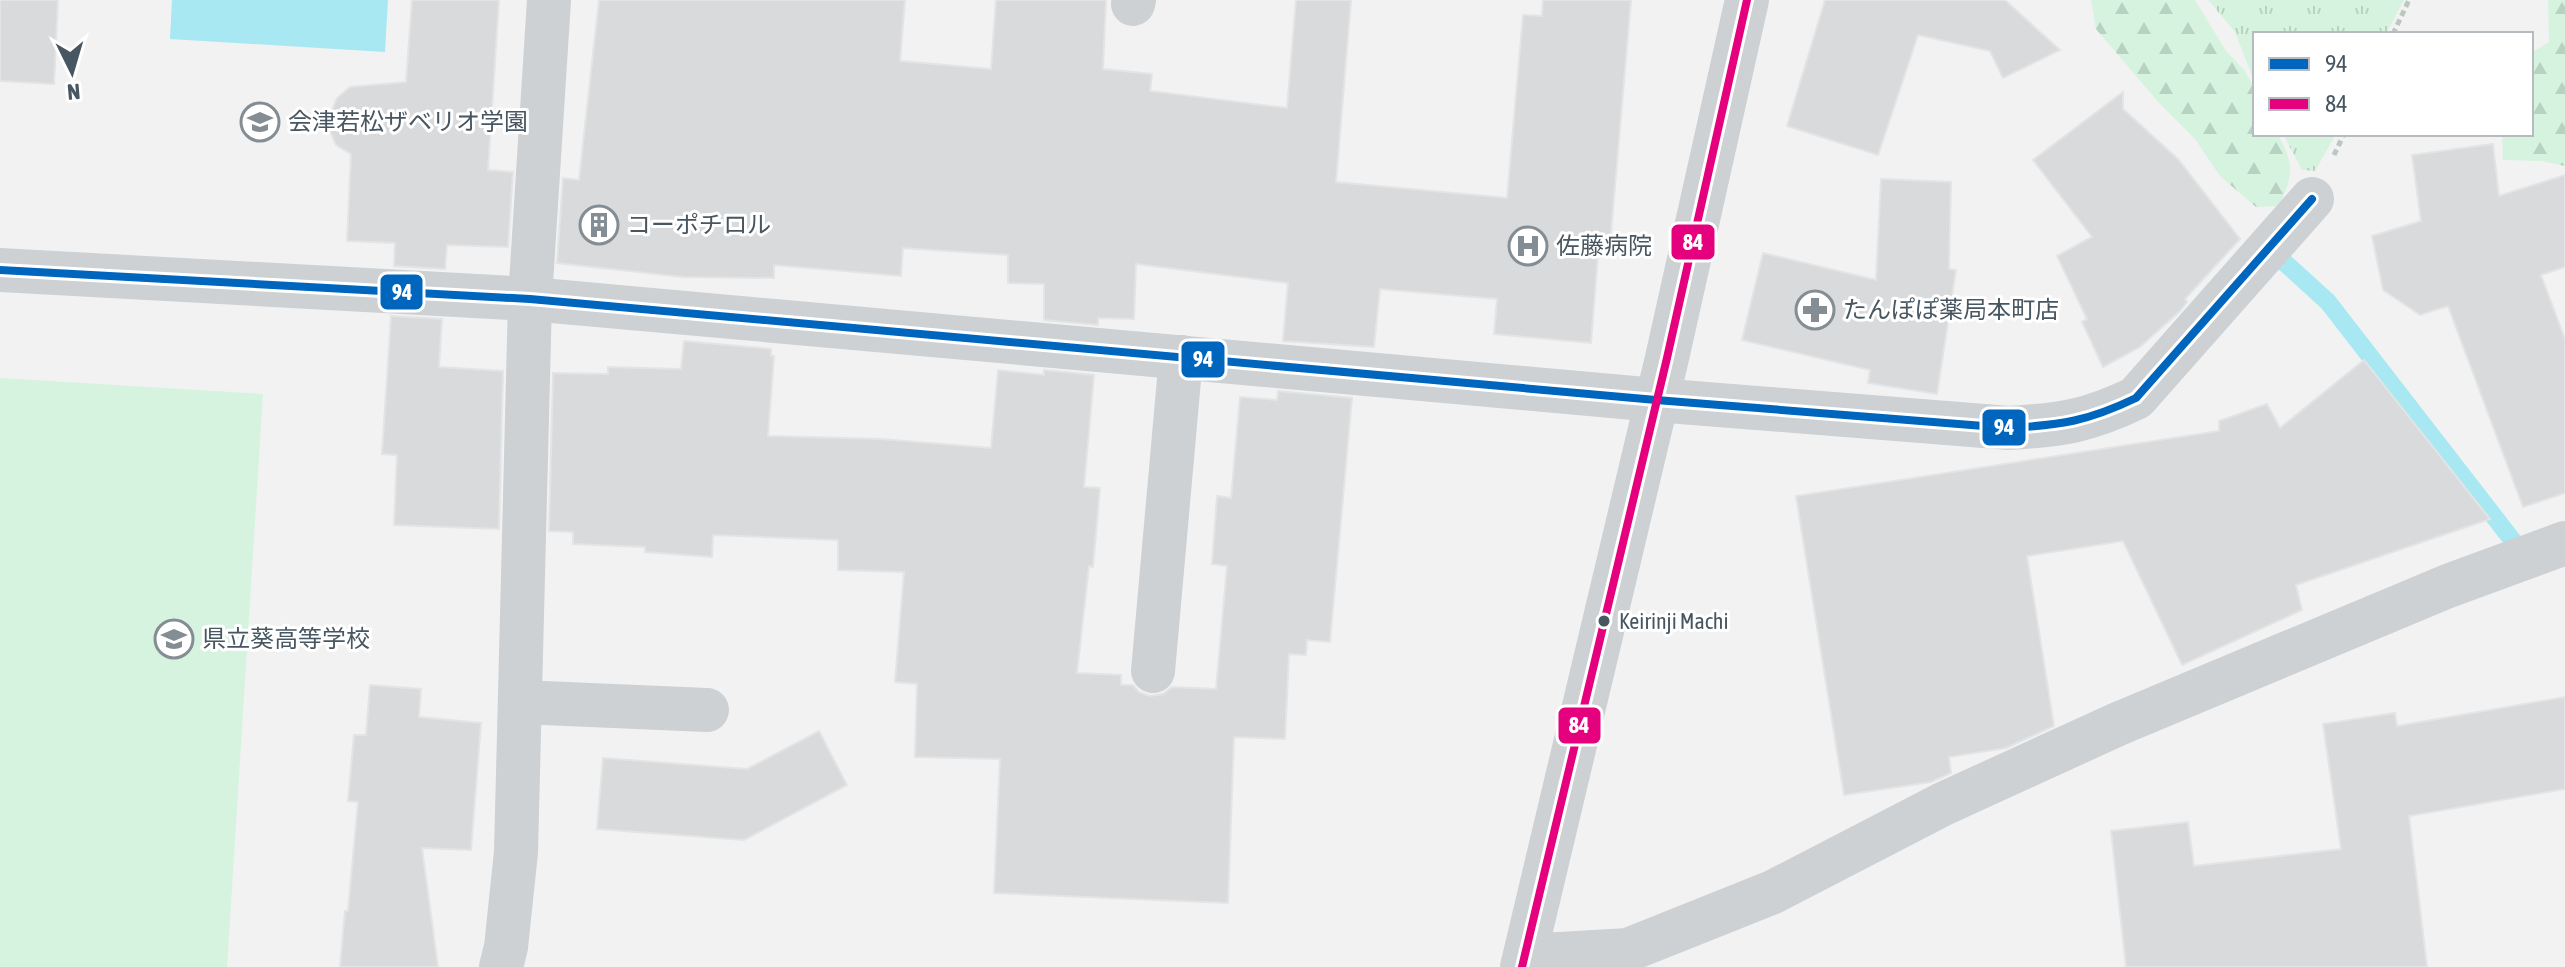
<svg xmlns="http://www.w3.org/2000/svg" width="2565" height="967" font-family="'Asap Condensed','Noto Sans JP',sans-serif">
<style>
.green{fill:#d5f3df}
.forest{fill:url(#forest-firs)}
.park{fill:url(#park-tufts)}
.water{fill:#a8e8f2}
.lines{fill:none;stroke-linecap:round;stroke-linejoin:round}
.stream{stroke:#a8e8f2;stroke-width:18}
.building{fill:#d9dadc;stroke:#e3e4e5;stroke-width:2}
.path{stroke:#bbc8c2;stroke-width:5;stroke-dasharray:6 4;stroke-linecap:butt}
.minor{stroke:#cdd1d3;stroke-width:44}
.bus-1-casing{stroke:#fff;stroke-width:14}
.bus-2-casing{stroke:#fff;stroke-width:14}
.bus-1{stroke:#0065bd;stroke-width:8}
.bus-2{stroke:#e5007d;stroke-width:8}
.bus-dot{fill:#475660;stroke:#fff;stroke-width:3}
.labels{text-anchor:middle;stroke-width:6;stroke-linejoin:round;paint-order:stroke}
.bus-label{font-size:22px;fill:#475660;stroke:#fff;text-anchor:start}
.poi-label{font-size:24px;fill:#475660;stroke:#fff;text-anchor:start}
.line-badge{stroke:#fff;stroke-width:3}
.badge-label{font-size:22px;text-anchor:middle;font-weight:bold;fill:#fff}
</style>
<defs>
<pattern id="forest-firs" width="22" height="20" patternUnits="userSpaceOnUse" patternTransform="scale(2)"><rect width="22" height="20" fill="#d5f3df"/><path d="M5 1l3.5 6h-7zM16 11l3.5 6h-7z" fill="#b8d2c2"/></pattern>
<pattern id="park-tufts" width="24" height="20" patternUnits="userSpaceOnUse" patternTransform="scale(2)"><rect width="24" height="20" fill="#d5f3df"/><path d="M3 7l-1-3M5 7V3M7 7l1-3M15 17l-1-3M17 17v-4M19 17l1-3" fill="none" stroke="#b8d2c2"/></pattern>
</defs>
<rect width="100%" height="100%" fill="#f2f2f2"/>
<polygon class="green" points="0,378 263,394 227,967 0,967"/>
<g class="forest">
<path d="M 2091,0 L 2195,0 L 2226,51 L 2245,71 L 2255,90 L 2255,134 L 2278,134 C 2295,169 2293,170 2280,206 L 2256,207 L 2220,176 L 2195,139 L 2160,104 L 2096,29 Z"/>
<polygon points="2548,0 2565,0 2565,166 2541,161 2503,160 2502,134 2531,134 2531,53 2549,42"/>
</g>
<g class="park">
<polygon points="2208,0 2404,0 2386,34 2255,34 2255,83 2235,32"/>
<polygon points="2283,134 2336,134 2315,171 2302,170"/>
</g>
<polygon class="water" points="172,0 388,0 385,52 170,39"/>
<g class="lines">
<polyline class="stream" points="2284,262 2328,302 2513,541"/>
</g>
<g class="building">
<polygon points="0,0 58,0 54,84 0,81"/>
<polygon points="412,0 499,0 488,170 513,172 508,247 447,245 445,269 394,266 395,243 347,241 351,154 336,145 330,131 330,115 337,98 350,87 406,82"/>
<polygon points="599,0 905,0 900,61 991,69 996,0 1106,0 1103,69 1152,74 1150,91 1287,108 1296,0 1351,0 1336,182 1507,198 1523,15 1542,16 1543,0 1631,0 1609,256 1598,255 1591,343 1494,334 1497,299 1380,289 1374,347 1283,341 1288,283 1136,264 1134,319 1098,318 1098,325 1044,320 1044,284 1008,283 1008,255 903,248 901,276 774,265 774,278 683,277 557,263 563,178 579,180"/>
<polygon points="1825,0 2005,0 2060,50 2003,78 1990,51 1918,35 1878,155 1787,126"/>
<polygon points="2123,92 2123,109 2178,159 2240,239 2185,299 2187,302 2180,311 2140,347 2103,367 2082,322 2087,319 2057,256 2092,237 2033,160"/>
<polygon points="2493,144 2499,196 2565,175 2565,267 2541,275 2565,339 2565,493 2523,507 2448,306 2420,315 2383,290 2372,236 2421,221 2412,155"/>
<polygon points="1881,179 1951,182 1949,269 1956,270 1937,394 1868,383 1870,370 1742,340 1763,253 1876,280"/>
<polygon points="391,316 442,319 439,367 503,371 499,529 394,525 397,455 382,454"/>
<polygon points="684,341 771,349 771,356 774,356 768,436 881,439 991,448 998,370 1044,375 1044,370 1094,375 1084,487 1100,488 1093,567 1089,566 1077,673 1121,675 1121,685 1133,685 1139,692 1150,696 1163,694 1172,687 1216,689 1227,566 1212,564 1217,496 1231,498 1240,397 1277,400 1278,391 1352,398 1330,642 1307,640 1306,655 1289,654 1285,739 1234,737 1228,903 994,893 1000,759 915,757 917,684 895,682 904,572 838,570 838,540 713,535 712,557 645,552 645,547 573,544 573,532 549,531 553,373 608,374 608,367 681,369"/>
<polygon points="2364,360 2490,519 2296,585 2302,610 2182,665 2123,541 2027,556 2054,726 2006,748 1949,757 1951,773 1931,782 1844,795 1796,496 2219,431 2219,421 2267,404 2280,428"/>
<polygon points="370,685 421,689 419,717 481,723 471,850 422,848 438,967 340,967 345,911 348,911 358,802 348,801 354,735 366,735"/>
<polygon points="2565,697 2565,789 2409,816 2427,967 2126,967 2111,831 2188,822 2194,866 2341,849 2323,724 2395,713 2397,726"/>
<polygon points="819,731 847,785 744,840 597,829 603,758 747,769"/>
</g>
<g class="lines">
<g class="path">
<polyline points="2393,34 2409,0"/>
<polyline points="2334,155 2344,134"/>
</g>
<g class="minor">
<polyline points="1133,4 1134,0"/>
<path d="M 0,270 L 530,299 L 1656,400 L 2009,428 C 2062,425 2088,421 2136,398 L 2312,199"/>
<polyline points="1153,671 1181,357"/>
<polyline points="520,702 707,710"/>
<polyline points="1525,956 1628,950 1773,892 1943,804 2118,724 2448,586 2565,543"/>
<polyline points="501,967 506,947 516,852 530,299 549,0"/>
<polyline points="1522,967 1667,358 1747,0"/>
</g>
<defs>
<path id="bus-1" d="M 0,270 L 530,299 L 1656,400 L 2009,428 C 2062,425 2088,421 2136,398 L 2312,199"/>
<polyline id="bus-2" points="1522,967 1667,358 1747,0"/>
</defs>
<use href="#bus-1" class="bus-1-casing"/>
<use href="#bus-2" class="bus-2-casing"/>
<use href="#bus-1" class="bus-1"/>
<use href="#bus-2" class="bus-2"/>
</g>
<defs>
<symbol id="school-ring" viewBox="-11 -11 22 22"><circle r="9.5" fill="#fff" stroke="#838d93" stroke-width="1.5"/><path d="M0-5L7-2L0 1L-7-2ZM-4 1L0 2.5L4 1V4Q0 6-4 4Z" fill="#838d93"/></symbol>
<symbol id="building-ring" viewBox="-11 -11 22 22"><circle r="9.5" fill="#fff" stroke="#838d93" stroke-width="1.5"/><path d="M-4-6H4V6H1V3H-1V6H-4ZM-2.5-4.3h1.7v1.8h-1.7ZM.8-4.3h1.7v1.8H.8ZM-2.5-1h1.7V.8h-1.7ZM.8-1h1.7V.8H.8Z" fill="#838d93"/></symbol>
<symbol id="hospital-ring" viewBox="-11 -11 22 22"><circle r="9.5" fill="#fff" stroke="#838d93" stroke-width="1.5"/><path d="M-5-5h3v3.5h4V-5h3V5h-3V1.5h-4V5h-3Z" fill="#838d93"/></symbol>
<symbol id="pharmacy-ring" viewBox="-11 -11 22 22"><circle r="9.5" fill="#fff" stroke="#838d93" stroke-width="1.5"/><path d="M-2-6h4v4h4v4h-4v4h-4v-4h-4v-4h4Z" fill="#838d93"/></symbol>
</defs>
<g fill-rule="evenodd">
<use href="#school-ring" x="238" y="100" width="44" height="44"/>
<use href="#building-ring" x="577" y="203" width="44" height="44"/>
<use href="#hospital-ring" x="1506" y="224" width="44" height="44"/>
<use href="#pharmacy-ring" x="1793" y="288" width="44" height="44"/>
<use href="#school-ring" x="152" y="617" width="44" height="44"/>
</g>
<circle class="bus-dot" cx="1604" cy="621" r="7"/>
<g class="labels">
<g class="bus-label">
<text x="1619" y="629">Keirinji Machi</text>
</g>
<g class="poi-label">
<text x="288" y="130">会津若松ザベリオ学園</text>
<text x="627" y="233">コーポチロル</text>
<text x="1556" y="254">佐藤病院</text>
<text x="1843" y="318">たんぽぽ薬局本町店</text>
<text x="202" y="647">県立葵高等学校</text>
</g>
</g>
<g class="line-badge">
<rect x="1670" y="223" width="46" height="38" rx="8" fill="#e5007d"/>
<rect x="379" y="273" width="45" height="38" rx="8" fill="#0065bd"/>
<rect x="1180" y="340" width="46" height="39" rx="8" fill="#0065bd"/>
<rect x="1981" y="408" width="46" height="39" rx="8" fill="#0065bd"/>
<rect x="1557" y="706" width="45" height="39" rx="8" fill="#e5007d"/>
</g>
<g class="badge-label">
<text x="1693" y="250">84</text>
<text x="402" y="300">94</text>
<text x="1203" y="367">94</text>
<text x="2004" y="435">94</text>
<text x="1579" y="733">84</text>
</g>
<rect x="2253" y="32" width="280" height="104" fill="#ffffff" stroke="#b5bbbf" stroke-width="2"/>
<rect x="2269" y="58" width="40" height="12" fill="#0065bd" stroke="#b5bbbf" stroke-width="2"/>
<text x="2325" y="72" font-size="24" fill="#475660">94</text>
<rect x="2269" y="98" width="40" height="12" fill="#e5007d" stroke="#b5bbbf" stroke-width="2"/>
<text x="2325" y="112" font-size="24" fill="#475660">84</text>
<g transform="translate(72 72) rotate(175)" stroke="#ffffff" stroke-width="6" paint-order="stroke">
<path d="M0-6L14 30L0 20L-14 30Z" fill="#475660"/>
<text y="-12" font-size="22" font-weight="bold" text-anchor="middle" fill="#475660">N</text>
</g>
</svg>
